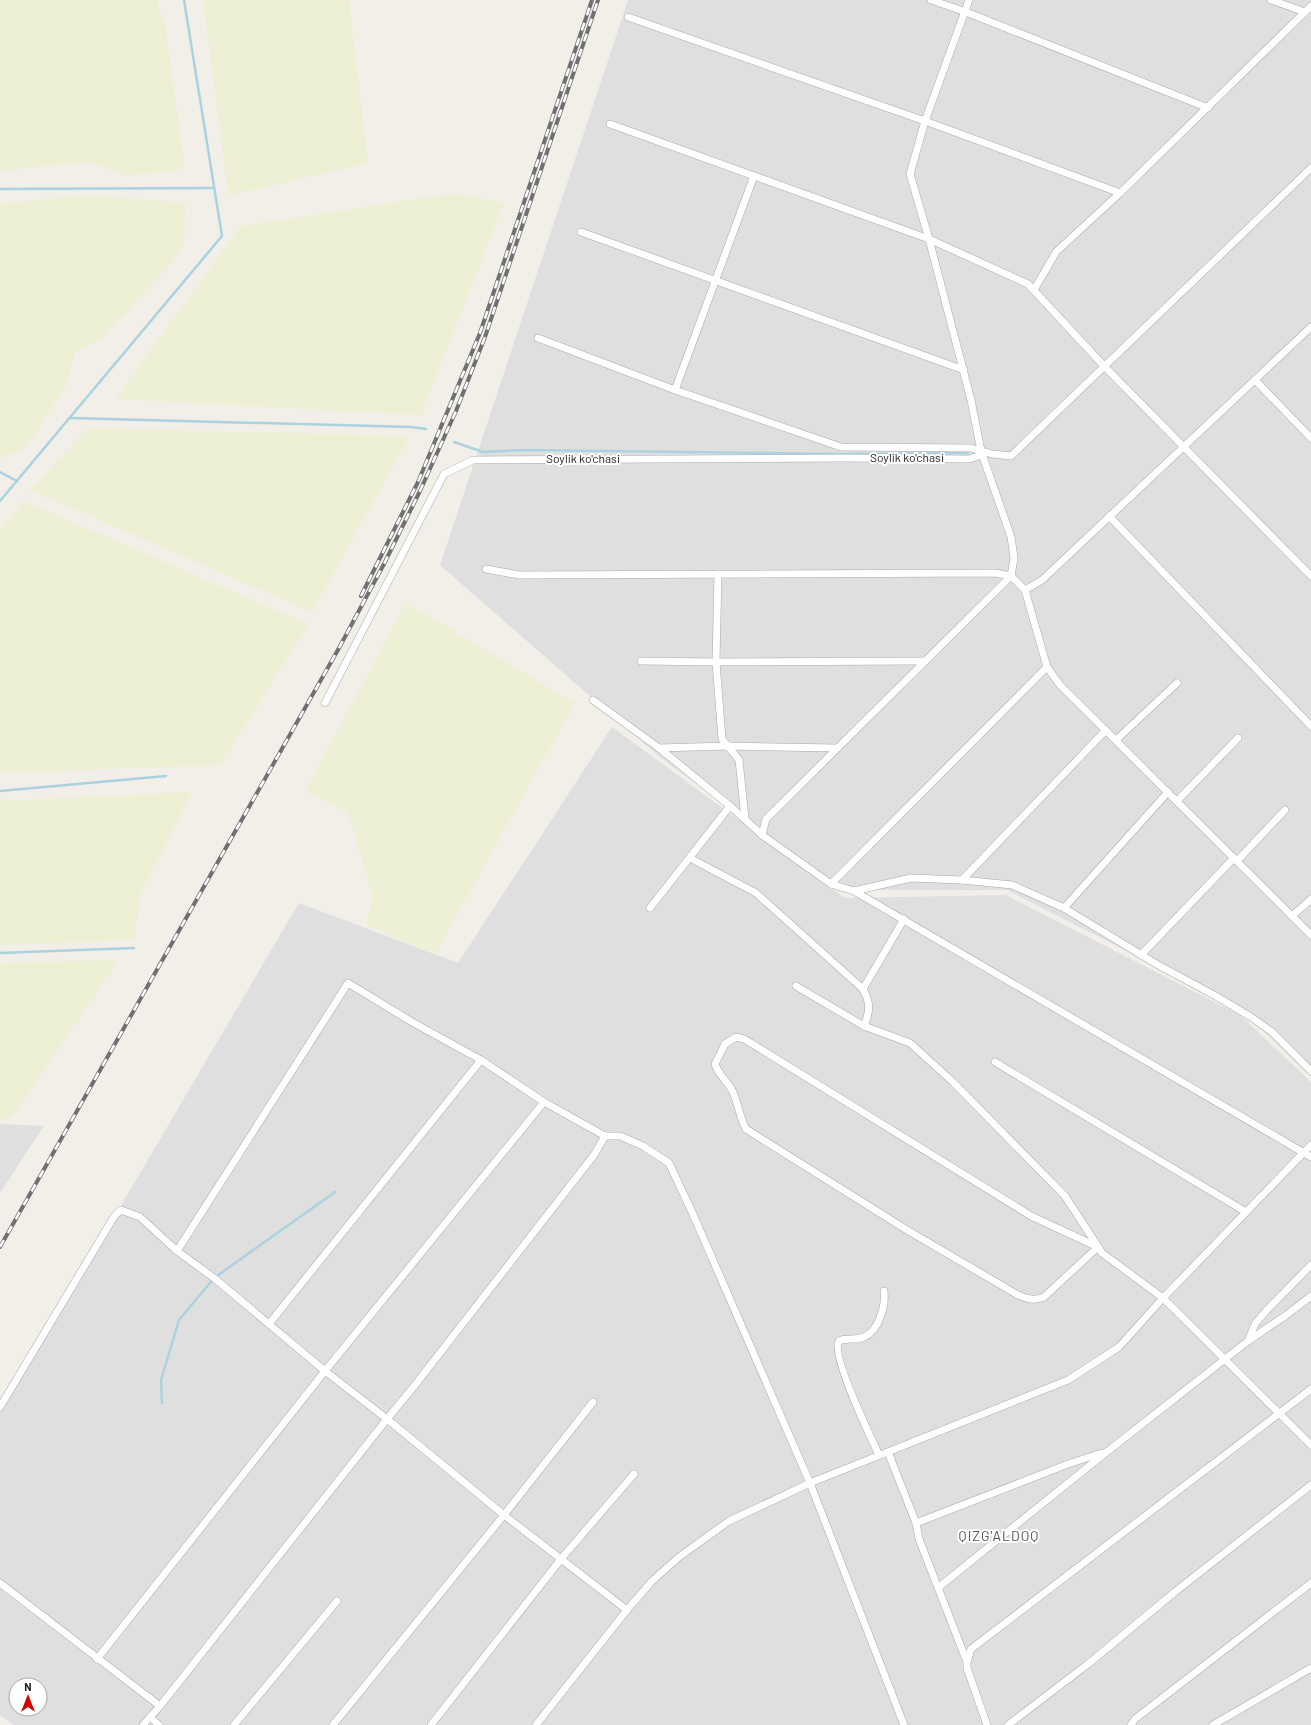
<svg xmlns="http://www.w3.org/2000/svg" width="1311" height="1725" font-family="Barlow,sans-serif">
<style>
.residential{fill:#e0dfdf;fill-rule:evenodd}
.farmland{fill:#eef0d5}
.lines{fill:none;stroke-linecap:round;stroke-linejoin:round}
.stream{stroke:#aad3df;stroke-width:2.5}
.street-casing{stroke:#a9a9a9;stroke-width:8}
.street{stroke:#fff;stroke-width:7}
.rail-casing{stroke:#707070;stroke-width:4}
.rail{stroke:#fff;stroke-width:2.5;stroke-dasharray:8;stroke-linecap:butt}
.labels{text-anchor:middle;stroke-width:4;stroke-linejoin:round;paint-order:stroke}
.street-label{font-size:12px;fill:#222;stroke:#fff}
.quarter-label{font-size:14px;letter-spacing:1px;fill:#555;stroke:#fff}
</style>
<rect width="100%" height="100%" fill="#f2efe9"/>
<g class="residential">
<polygon points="628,0 1311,0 1311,1077 1242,1010 1007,890 843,890 661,758 440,565"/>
<path d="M 612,727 L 845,898 L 1006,895 L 1240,1015 L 1311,1082 L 1311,1725 L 14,1725 L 0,1715 L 0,1411 L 299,903 L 458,963 ZM 16,1685 L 40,1685 L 40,1709 L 16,1709 Z"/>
<polygon points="0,1124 44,1126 0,1193"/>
</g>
<g class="farmland">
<polygon points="0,0 157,0 165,24 185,169 127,176 89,162 0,171"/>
<polygon points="203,0 349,0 368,163 228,196"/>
<polygon points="455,193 504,203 421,415 115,399 241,226"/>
<polygon points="85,195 186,203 184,248 102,340 76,350 66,385 27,447 2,458 0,457 0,204"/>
<polygon points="89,428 410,436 312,612 29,490"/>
<polygon points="24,501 309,624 220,765 0,773 0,529"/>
<polygon points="406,603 575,703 435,954 366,924 373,898 348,812 305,791"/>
<polygon points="192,792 141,893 134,940 0,945 0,801"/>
<polygon points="119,960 11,1119 0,1119 0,963"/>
</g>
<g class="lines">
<g class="stream">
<polyline points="0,189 213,188"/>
<polyline points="71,418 411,427 426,429"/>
<polyline points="454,442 483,452 526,450 837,454 968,453"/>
<polyline points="0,472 17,481"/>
<polyline points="0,501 222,236 184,0"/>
<polyline points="0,791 166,776"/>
<polyline points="0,953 134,948"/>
<polyline points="162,1403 161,1380 179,1320 214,1278 335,1192"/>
</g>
<defs>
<g id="street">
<polyline points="931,0 966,12 1208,108"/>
<polyline points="969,0 925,121 910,174 929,239 1028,284 1104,366 1311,576"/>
<polyline points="1271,0 1305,12"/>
<polyline points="628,17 925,121 1120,193"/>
<polyline points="610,124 929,239 971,400 981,451 1011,537 1014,558 1011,576 766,819 762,835"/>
<polyline points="581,232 964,370"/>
<polyline points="1034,290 1056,252 1120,193 1311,6"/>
<polyline points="538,338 675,390 841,447 971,448 992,454 1011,456 1311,168"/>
<polyline points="1255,380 1311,438"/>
<polyline points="675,390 754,176"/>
<polyline points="1109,516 1311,726"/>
<polyline points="486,569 519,575 995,573 1011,576 1025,590 1047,667 1060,685 1311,935"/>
<polyline points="718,574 716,662 722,739 739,760 745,818"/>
<polyline points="1025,590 1042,580 1311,327"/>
<polyline points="641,661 716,662 925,661"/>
<polyline points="593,700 659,748 730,806 762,835 831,884 854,891 911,878 962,880 1012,885 1064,908 1158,965 1214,995 1251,1017 1272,1032 1311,1071"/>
<polyline points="325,703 444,474 473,460 841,458 969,459 982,455"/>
<polyline points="1116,740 1177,683"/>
<polyline points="659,748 727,746 837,748"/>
<polyline points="1177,801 1238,738"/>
<path d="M 690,858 L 756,893 L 863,989 C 871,1004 870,1011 864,1026"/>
<polyline points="1237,861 1285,810"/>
<polyline points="962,880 1106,730"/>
<polyline points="831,884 1047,667"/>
<polyline points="854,891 1311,1157"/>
<polyline points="650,908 730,806"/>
<polyline points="1064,908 1168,792"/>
<polyline points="1292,916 1311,899"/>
<polyline points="1141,955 1234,858"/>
<polyline points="796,986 864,1026 910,1043 953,1082 1065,1196 1102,1253 1163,1298 1311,1445"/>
<polyline points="863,989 904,919"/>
<path d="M 736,1037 L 744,1039 L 759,1048 L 1031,1216 L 1098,1247 L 1044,1297 C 1034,1301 1027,1299 1018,1295 L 907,1230 L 746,1129 C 739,1116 738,1102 732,1090 C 726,1080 718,1074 715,1064 L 725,1044 Z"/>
<polyline points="995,1062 1246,1212"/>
<polyline points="177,1251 348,983 412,1022 481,1060 544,1102 605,1136"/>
<polyline points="269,1324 481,1060"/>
<polyline points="1248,1341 1255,1324 1266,1311 1311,1265"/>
<polyline points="0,1407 115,1215 121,1210 140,1217 177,1251 214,1278 325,1371 387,1419 504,1515 627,1610"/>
<polyline points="888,1452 916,1523 1068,1464 1102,1453"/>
<path d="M 879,1455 C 871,1438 830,1353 839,1341 C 847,1337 856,1341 864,1337 C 879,1331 886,1305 884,1291"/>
<polyline points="916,1523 919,1539 967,1662"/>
<polyline points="0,1583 160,1706"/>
<polyline points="939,1587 1099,1458 1248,1341 1285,1316 1311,1296"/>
<polyline points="97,1659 325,1371 544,1102"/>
<polyline points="150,1717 159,1725"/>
<polyline points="143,1725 160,1706 387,1419 415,1385 594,1155 605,1136 620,1136 643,1146 669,1163 692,1212 810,1483 904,1725"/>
<polyline points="234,1725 337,1601"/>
<polyline points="333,1725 504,1515 593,1402"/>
<polyline points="431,1725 561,1559 634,1474"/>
<polyline points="536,1725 627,1610 652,1581 679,1557 729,1521 810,1483 1068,1380 1119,1347 1163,1298 1311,1145"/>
<polyline points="987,1725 967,1668 967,1662 971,1649 1311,1389"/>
<polyline points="1008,1725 1088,1664 1176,1591 1311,1485"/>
<polyline points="1131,1725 1135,1719 1311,1583"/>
<polyline points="1213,1725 1311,1668"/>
</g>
</defs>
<use href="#street" class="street-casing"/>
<use href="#street" class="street"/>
<defs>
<g id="rail">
<polyline points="361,596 418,482 480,333 592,0"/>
<polyline points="0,1247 339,648 384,564 420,491 456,411 485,337 598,0"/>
</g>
</defs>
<use href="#rail" class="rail-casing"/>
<use href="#rail" class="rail"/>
</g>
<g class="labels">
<g class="street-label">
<text x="907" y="462">Soylik ko'chasi</text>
<text x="583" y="463">Soylik ko'chasi</text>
</g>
<g class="quarter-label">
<text x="999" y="1541">QIZG'ALDOQ</text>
</g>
</g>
<g transform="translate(28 1697)"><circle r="19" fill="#ffffff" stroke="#a7a7a7"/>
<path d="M0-3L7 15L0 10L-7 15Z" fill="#d40000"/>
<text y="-6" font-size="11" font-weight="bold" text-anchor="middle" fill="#222222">N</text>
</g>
</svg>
